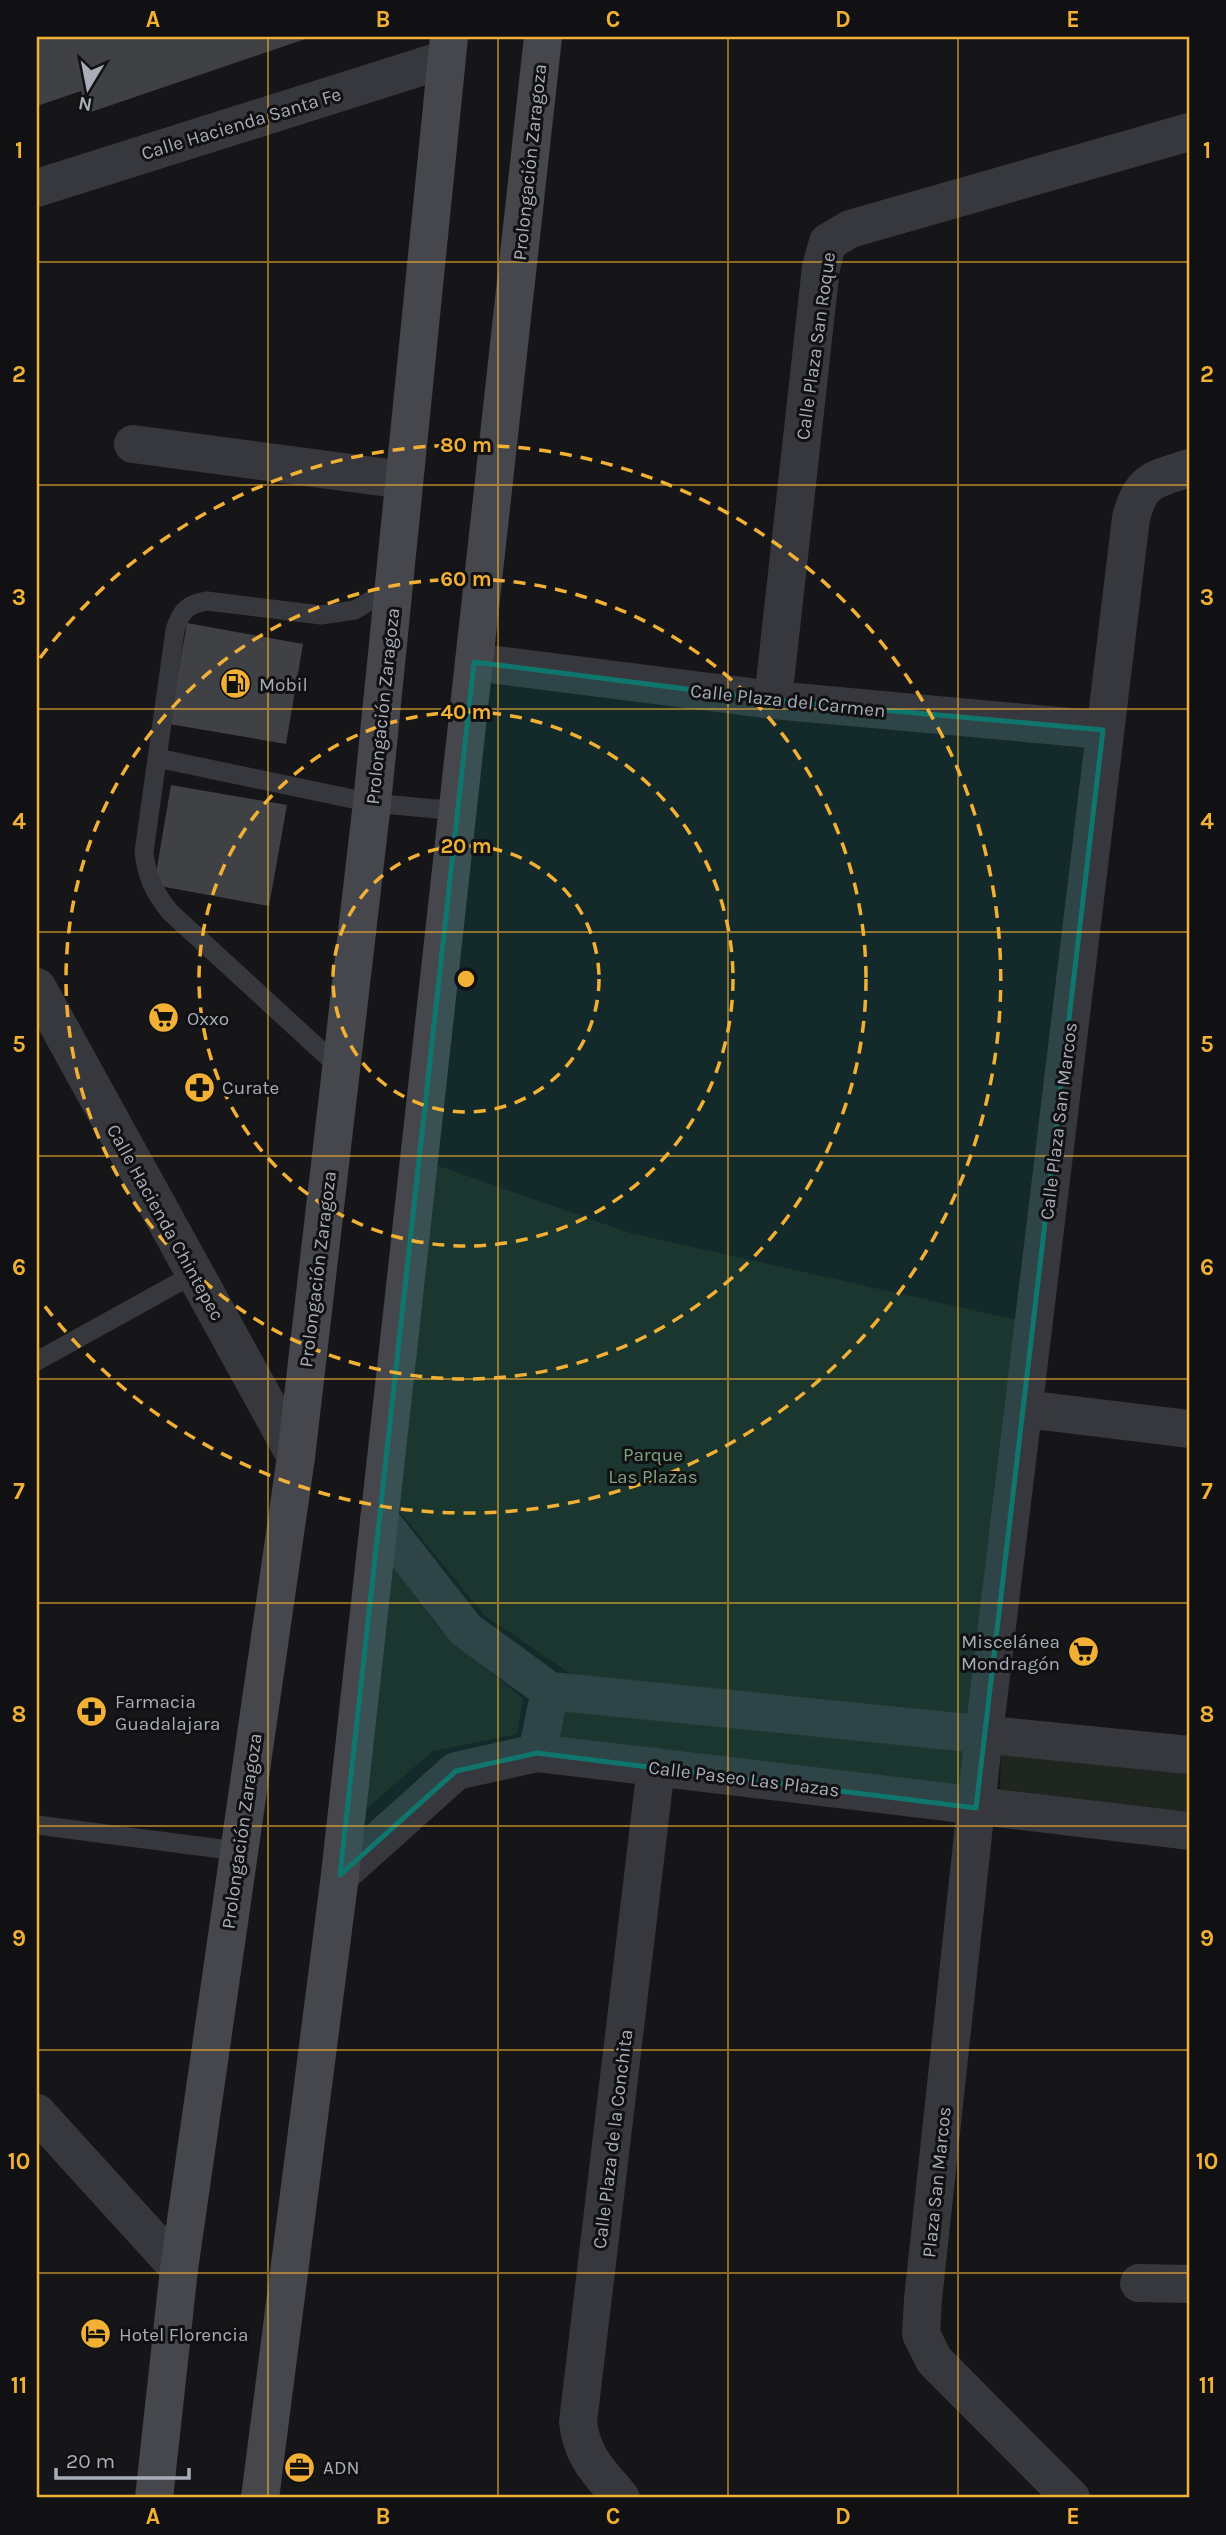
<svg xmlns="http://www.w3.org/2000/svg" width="1226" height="2535" font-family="Karla,sans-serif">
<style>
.green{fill:#1e261f}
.building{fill:#404145}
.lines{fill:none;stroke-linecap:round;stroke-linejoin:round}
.lane{stroke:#37383d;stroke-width:19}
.street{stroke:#37383d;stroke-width:38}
.secondary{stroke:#45474d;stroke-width:38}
.marked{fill:#0f766e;fill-opacity:0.2;stroke:#0f766e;stroke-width:5;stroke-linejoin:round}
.grid{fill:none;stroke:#f2b134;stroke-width:2;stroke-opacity:0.55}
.ring{fill:none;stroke:#f2b134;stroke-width:3.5;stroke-dasharray:12 9}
.labels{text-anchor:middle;stroke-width:6;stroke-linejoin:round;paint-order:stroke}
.street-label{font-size:19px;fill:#a8adb8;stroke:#111113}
.poi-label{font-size:19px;fill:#a8adb8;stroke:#111113;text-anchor:start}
.park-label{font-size:19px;fill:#7fa381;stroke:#111113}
.centre{fill:#f2b134;stroke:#111113;stroke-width:3.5}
.ring-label{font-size:21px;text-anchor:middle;font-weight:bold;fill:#f2b134;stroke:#111113;stroke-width:6;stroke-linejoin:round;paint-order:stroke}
.neatline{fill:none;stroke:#f2b134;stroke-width:2.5}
.grid-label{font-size:23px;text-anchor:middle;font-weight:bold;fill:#f2b134}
</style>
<rect width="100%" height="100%" fill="#161618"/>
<g class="green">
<polygon points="433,1164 630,1233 1026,1322 982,1720 575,1677 484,1615 394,1505"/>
<polygon points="393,1568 442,1631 523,1699 517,1734 433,1751 365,1810"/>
<polygon points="560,1704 977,1741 971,1801 555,1743"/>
<polygon points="1001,1746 1189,1767 1189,1814 1000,1789"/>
</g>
<g class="building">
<polygon points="37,37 311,37 88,113 81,91 37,106"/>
<polygon points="187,623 303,644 286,744 169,724"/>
<polygon points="171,785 287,805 269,906 154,885"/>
</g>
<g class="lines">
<g class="lane">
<polyline points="157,758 372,803 458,811"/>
<path d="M 341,1069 L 170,912 C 154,892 147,878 144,852 L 175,630 C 181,610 188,604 207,601 L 321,615 L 355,610 L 394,586"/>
<polyline points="37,1361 194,1274"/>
<polyline points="37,1825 237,1851"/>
</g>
<g class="street">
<polyline points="37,188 446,59"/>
<polyline points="133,444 404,480"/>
<polyline points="474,662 773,700 1103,730"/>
<polyline points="773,700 821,267 828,242 850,229 1189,132"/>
<polyline points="37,987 296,1457"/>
<polyline points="1025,1409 1189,1429"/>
<polyline points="379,1519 466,1630 550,1691 1189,1755"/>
<polyline points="537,1753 550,1691"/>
<polyline points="340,1875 456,1771 537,1753 1189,1831"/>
<polyline points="37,2113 179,2269"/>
<polyline points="1139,2283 1189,2284"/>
<path d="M 621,2498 C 599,2472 582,2457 578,2422 L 656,1767"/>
<path d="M 1071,2498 L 934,2360 L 921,2334 L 923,2299 L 983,1742 L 1131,518 C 1141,479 1153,480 1189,468"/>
</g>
<g class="secondary">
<polyline points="154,2498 179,2269 296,1457 372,803 449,37"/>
<polyline points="260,2498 340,1875 543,37"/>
</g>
</g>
<path class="marked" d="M 474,662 L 773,700 L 1103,730 L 976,1808 L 537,1753 L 456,1771 L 340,1875 Z"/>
<path class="grid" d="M 268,37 L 268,2498M 498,37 L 498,2498M 728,37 L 728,2498M 958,37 L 958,2498M 37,262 L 1189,262M 37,485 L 1189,485M 37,709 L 1189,709M 37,932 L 1189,932M 37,1156 L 1189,1156M 37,1379 L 1189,1379M 37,1603 L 1189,1603M 37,1826 L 1189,1826M 37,2050 L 1189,2050M 37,2273 L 1189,2273"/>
<g class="ring">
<circle cx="466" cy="979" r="133"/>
<circle cx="466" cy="979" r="267"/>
<circle cx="466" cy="979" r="400"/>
<path d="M40 658A534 534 0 1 1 40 1300"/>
</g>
<defs>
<symbol id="fuel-disc" viewBox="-11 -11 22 22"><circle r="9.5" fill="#f2b134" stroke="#111113"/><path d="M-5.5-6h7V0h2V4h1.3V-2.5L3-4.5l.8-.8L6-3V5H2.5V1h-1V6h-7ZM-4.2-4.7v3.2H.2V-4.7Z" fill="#111"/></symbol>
<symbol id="supermarket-disc" viewBox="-11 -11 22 22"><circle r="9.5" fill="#f2b134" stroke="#111113"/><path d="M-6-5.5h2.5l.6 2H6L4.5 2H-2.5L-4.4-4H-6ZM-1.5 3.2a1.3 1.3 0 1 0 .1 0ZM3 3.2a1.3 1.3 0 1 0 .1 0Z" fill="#111"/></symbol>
<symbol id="pharmacy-disc" viewBox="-11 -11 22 22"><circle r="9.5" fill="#f2b134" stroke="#111113"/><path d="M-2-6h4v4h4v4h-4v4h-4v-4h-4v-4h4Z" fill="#111"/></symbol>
<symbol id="hotel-disc" viewBox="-11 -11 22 22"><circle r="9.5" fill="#f2b134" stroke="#111113"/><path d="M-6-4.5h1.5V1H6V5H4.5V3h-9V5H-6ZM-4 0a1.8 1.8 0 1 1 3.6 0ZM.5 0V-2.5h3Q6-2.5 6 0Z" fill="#111"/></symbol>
<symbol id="office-disc" viewBox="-11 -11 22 22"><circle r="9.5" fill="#f2b134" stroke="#111113"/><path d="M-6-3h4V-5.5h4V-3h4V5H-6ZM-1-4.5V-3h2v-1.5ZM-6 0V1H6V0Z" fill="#111"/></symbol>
</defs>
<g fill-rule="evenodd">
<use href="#fuel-disc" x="218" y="666" width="35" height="35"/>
<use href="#supermarket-disc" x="146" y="1000" width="35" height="35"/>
<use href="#pharmacy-disc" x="182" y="1070" width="35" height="35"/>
<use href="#supermarket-disc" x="1066" y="1634" width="35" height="35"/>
<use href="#pharmacy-disc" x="74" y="1694" width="35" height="35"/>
<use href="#hotel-disc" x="78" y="2316" width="35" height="35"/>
<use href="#office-disc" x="282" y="2450" width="35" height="35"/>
</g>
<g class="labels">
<g class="street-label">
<text transform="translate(241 123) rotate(-17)" y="7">Calle Hacienda Santa Fe</text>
<text transform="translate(529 162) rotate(-84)" y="7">Prolongación Zaragoza</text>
<text transform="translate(815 346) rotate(-82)" y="7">Calle Plaza San Roque</text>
<text transform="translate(788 700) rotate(6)" y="7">Calle Plaza del Carmen</text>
<text transform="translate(382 706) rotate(-84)" y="7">Prolongación Zaragoza</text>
<text transform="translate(1058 1121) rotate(-83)" y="7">Calle Plaza San Marcos</text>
<text transform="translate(166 1222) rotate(61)" y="7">Calle Hacienda Chintepec</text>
<text transform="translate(317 1269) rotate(-83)" y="7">Prolongación Zaragoza</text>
<text transform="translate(744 1778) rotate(7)" y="7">Calle Paseo Las Plazas</text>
<text transform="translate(241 1831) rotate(-82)" y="7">Prolongación Zaragoza</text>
<text transform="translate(612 2139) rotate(-83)" y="7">Calle Plaza de la Conchita</text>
<text transform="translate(936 2182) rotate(-84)" y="7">Plaza San Marcos</text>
</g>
<g class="poi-label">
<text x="259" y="691">Mobil</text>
<text x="187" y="1025">Oxxo</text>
<text x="222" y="1094">Curate</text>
<text x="1060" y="1648" text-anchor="end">Miscelánea<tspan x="1060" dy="22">Mondragón</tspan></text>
<text x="115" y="1708">Farmacia<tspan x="115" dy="22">Guadalajara</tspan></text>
<text x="119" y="2341">Hotel Florencia</text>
<text x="323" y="2474">ADN</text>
</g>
<g class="park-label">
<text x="653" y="1461">Parque<tspan x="653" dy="22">Las Plazas</tspan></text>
</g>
</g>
<circle cx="466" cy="979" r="10" class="centre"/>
<g class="ring-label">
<text x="466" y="452">80 m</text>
<text x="466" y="586">60 m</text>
<text x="466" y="719">40 m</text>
<text x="466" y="853">20 m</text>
</g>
<rect width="1226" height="2535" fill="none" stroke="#111113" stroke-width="77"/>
<g transform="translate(88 88) rotate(190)" stroke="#111113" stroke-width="5" paint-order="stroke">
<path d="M0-5L12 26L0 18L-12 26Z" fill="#a8adb8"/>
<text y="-10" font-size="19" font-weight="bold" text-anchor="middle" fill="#a8adb8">N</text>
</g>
<path d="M56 2468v10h133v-10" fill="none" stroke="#a8adb8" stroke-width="3.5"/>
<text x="66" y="2468" font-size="21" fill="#a8adb8" stroke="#111113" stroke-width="5" paint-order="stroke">20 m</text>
<rect x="38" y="38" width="1150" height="2458" class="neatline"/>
<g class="grid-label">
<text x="153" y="27">A</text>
<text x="383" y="27">B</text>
<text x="613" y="27">C</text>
<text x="843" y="27">D</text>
<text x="1073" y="27">E</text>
<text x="19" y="158">1</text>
<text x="1207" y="158">1</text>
<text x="19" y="382">2</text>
<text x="1207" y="382">2</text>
<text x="19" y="605">3</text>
<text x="1207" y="605">3</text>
<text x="19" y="829">4</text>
<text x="1207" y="829">4</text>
<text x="19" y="1052">5</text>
<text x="1207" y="1052">5</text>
<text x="19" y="1275">6</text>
<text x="1207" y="1275">6</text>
<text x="19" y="1499">7</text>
<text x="1207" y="1499">7</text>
<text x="19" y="1722">8</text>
<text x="1207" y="1722">8</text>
<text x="19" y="1946">9</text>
<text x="1207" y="1946">9</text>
<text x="19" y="2169">10</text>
<text x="1207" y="2169">10</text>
<text x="19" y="2393">11</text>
<text x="1207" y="2393">11</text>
<text x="153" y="2524">A</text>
<text x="383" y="2524">B</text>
<text x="613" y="2524">C</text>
<text x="843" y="2524">D</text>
<text x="1073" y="2524">E</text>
</g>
</svg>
